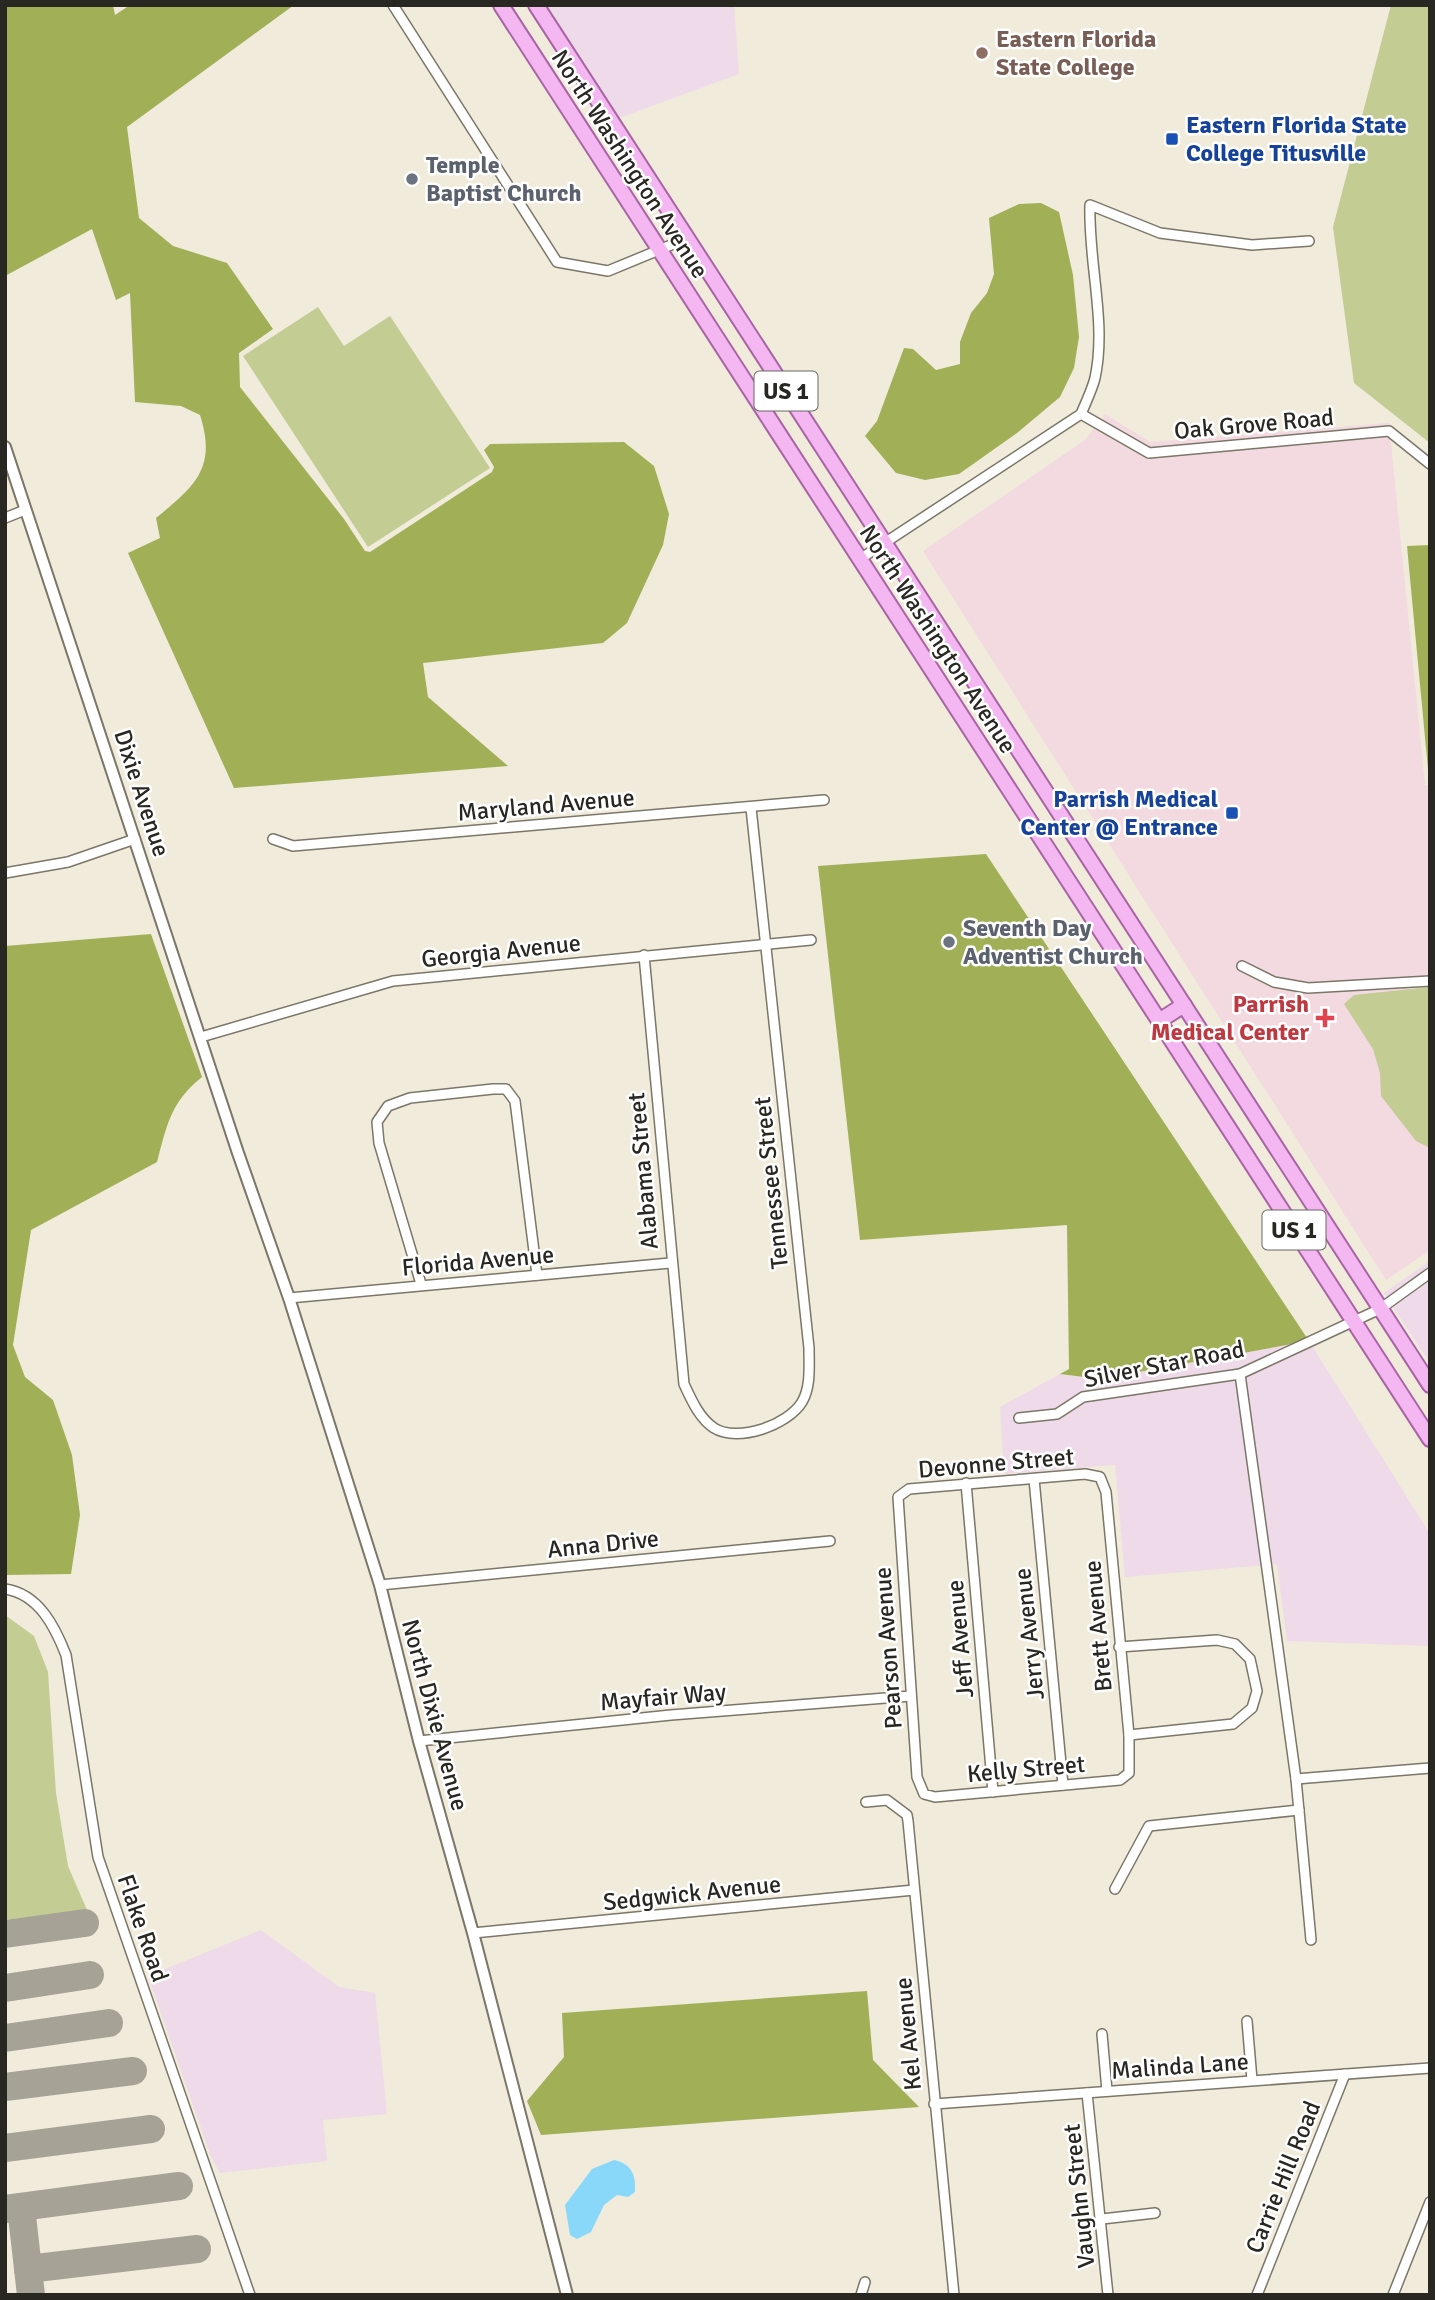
<svg xmlns="http://www.w3.org/2000/svg" width="1435" height="2300" font-family="Signika,sans-serif">
<style>
.commercial{fill:#eedae9}
.medical{fill:#f3d9e0}
.green{fill:#c2cc93}
.forest{fill:#a1af57}
.water{fill:#89d8fa}
.lines{fill:none;stroke-linecap:round;stroke-linejoin:round}
.taxiway{stroke:#a6a296;stroke-width:28}
.minor-casing{stroke:#7b7668;stroke-width:12}
.tertiary-casing{stroke:#7b7668;stroke-width:14}
.primary-casing{stroke:#a865a4;stroke-width:18}
.minor{stroke:#fff;stroke-width:9}
.tertiary{stroke:#fff;stroke-width:10}
.primary{stroke:#f4b7f2;stroke-width:14}
.education-dot{fill:#8d6e63;stroke:#fff;stroke-width:2.5}
.transit-dot{fill:#1a4fb4;stroke:#fff;stroke-width:2.5}
.worship-dot{fill:#6b7280;stroke:#fff;stroke-width:2.5}
.health-dot{fill:#e0444e;stroke:#fff;stroke-width:2.5}
.labels{text-anchor:middle;stroke-width:5;stroke-linejoin:round;paint-order:stroke}
.shield{fill:#fff;stroke:#696864;stroke-width:2}
.shield-label{font-size:23px;font-weight:bold;fill:#292721}
.education-label{font-size:24px;font-weight:bold;fill:#785e54;stroke:#fff;text-anchor:start}
.transit-label{font-size:24px;font-weight:bold;fill:#164399;stroke:#fff;text-anchor:start}
.street-label{font-size:24px;fill:#292721;stroke:#fff}
.worship-label{font-size:24px;font-weight:bold;fill:#5b616d;stroke:#fff;text-anchor:start}
.health-label{font-size:24px;font-weight:bold;fill:#be3a42;stroke:#fff;text-anchor:end}
</style>
<rect width="100%" height="100%" fill="#f0ebdb"/>
<g class="commercial">
<polygon points="546,5 734,5 739,74 619,118"/>
<polygon points="1430,1261 1430,1363 1384,1293"/>
<polygon points="1309,1341 1430,1534 1430,1646 1287,1641 1277,1564 1125,1577 1115,1465 1004,1474 1000,1407 1060,1374 1100,1379"/>
<polygon points="261,1930 339,1987 375,1993 387,2114 323,2120 327,2161 220,2173 211,2157 148,1976"/>
</g>
<polygon class="medical" points="1105,414 1150,442 1389,423 1425,785 1430,785 1430,1250 1386,1280 923,551 1085,440"/>
<g class="green">
<polygon points="1391,5 1430,5 1430,443 1354,383 1333,227"/>
<polygon points="318,307 344,346 390,316 490,468 368,547 243,356"/>
<polygon points="1430,987 1430,1148 1416,1141 1381,1096 1380,1073 1373,1049 1344,1004 1354,995"/>
<polygon points="5,1615 34,1636 48,1672 56,1793 68,1866 87,1910 5,1920"/>
</g>
<g class="forest">
<path d="M 5,5 L 113,5 L 115,15 L 130,5 L 294,5 L 127,127 L 139,218 L 173,246 L 227,263 L 273,329 L 239,353 L 240,387 L 344,519 L 365,551 L 370,552 L 492,472 L 494,467 L 484,450 L 490,444 L 624,442 L 654,466 L 669,514 L 663,545 L 627,623 L 603,643 L 423,663 L 428,697 L 508,766 L 234,788 L 128,553 L 160,538 L 156,518 C 195,486 217,468 200,415 L 181,406 L 135,402 L 130,293 L 116,300 L 92,229 L 5,276 Z"/>
<polygon points="1041,203 1059,212 1073,275 1079,337 1074,368 1060,397 1017,433 959,474 925,480 896,473 865,436 877,421 904,348 913,349 936,370 960,364 960,342 971,313 987,293 994,274 989,218 1019,204"/>
<polygon points="1430,545 1430,780 1429,780 1407,546"/>
<polygon points="986,854 1309,1341 1100,1379 1060,1374 1069,1369 1067,1225 860,1240 818,866"/>
<path d="M 151,934 L 202,1077 C 170,1103 167,1125 157,1162 L 31,1230 L 13,1345 L 25,1377 L 53,1400 L 72,1455 L 80,1515 L 71,1574 L 5,1575 L 5,946 Z"/>
<polygon points="867,1991 873,2060 919,2107 541,2135 527,2101 564,2057 562,2013"/>
</g>
<path class="water" d="M 614,2160 C 632,2164 636,2175 635,2192 L 628,2197 L 617,2195 L 604,2205 L 591,2232 L 577,2239 L 570,2235 L 565,2205 L 592,2169 Z"/>
<g class="lines">
<g class="taxiway">
<polyline points="5,1934 85,1923"/>
<polyline points="5,1988 90,1975"/>
<polyline points="5,2038 109,2023"/>
<polyline points="5,2087 133,2071"/>
<polyline points="5,2148 151,2129"/>
<polyline points="21,2207 31,2295"/>
<polyline points="5,2209 179,2186"/>
<polyline points="28,2269 197,2249"/>
</g>
<defs>
<g id="minor">
<polyline points="393,5 557,262 608,271 688,238"/>
<polyline points="1081,414 1149,453 1389,431 1430,464"/>
<polyline points="5,518 25,510"/>
<path d="M 860,559 L 1081,414 C 1086,402 1092,390 1095,378 C 1107,323 1088,262 1090,205 L 1160,233 L 1252,245 L 1309,241"/>
<polyline points="273,839 293,846 824,800"/>
<polyline points="5,873 68,862 135,839"/>
<path d="M 644,955 L 684,1384 C 691,1399 699,1418 714,1428 C 738,1443 788,1425 802,1402 C 811,1387 809,1366 809,1348 L 751,808"/>
<polyline points="1242,966 1274,982 1308,988 1430,981"/>
<polyline points="201,1037 393,981 811,940"/>
<polyline points="421,1284 379,1143 377,1122 388,1106 410,1098 493,1089 506,1089 515,1101 537,1275"/>
<polyline points="289,1298 670,1263"/>
<polyline points="1240,1374 1296,1779 1311,1940"/>
<polyline points="1019,1418 1057,1414 1083,1397 1240,1374 1380,1309 1430,1273"/>
<polygon points="1085,1474 1100,1477 1106,1492 1129,1735 1129,1773 1120,1780 935,1797 924,1794 917,1777 898,1497 909,1489"/>
<polyline points="1034,1479 1063,1785"/>
<polyline points="966,1483 993,1792"/>
<polyline points="380,1585 830,1541"/>
<path d="M 5,1589 C 39,1594 55,1627 66,1655 L 98,1857 L 250,2295"/>
<polyline points="1119,1647 1217,1640 1235,1644 1250,1659 1257,1691 1252,1708 1233,1724 1129,1735"/>
<polyline points="419,1741 671,1715 911,1696"/>
<polyline points="1296,1779 1430,1768"/>
<polyline points="866,1802 887,1800 907,1815 908,1821 954,2295"/>
<polyline points="1115,1889 1149,1826 1299,1810"/>
<polyline points="473,1933 914,1890"/>
<polyline points="1247,2021 1252,2080"/>
<polyline points="1102,2034 1107,2091"/>
<polyline points="1087,2093 1108,2295"/>
<polyline points="934,2104 1430,2068"/>
<polyline points="1102,2219 1155,2213"/>
<polyline points="861,2295 865,2282"/>
<polyline points="1257,2295 1345,2074"/>
<polyline points="1393,2295 1430,2202"/>
</g>
<polyline id="tertiary" points="5,447 238,1153 289,1298 380,1585 419,1741 473,1933 567,2295"/>
<g id="primary">
<polyline points="501,5 1430,1439"/>
<polyline points="536,5 1430,1385"/>
<polyline points="1159,1021 1184,1005"/>
</g>
</defs>
<use href="#minor" class="minor-casing"/>
<use href="#tertiary" class="tertiary-casing"/>
<use href="#primary" class="primary-casing"/>
<use href="#minor" class="minor"/>
<use href="#tertiary" class="tertiary"/>
<use href="#primary" class="primary"/>
</g>
<circle class="education-dot" cx="982" cy="53" r="7"/>
<g class="transit-dot">
<rect x="1165" y="132" width="14" height="14" rx="3.5"/>
<rect x="1225" y="806" width="14" height="14" rx="3.5"/>
</g>
<g class="worship-dot">
<circle cx="412" cy="179" r="7"/>
<circle cx="949" cy="942" r="7"/>
</g>
<path class="health-dot" d="M1321.5 1007.5h7v7h7v7h-7v7h-7v-7h-7v-7h7z"/>
<g class="labels">
<g class="shield">
<rect x="754.5" y="371.5" width="63" height="39" rx="5"/>
<rect x="1262.5" y="1210.5" width="63" height="39" rx="5"/>
</g>
<g class="shield-label">
<text x="786" y="399">US 1</text>
<text x="1294" y="1238">US 1</text>
</g>
<g class="education-label">
<text x="996" y="47">Eastern Florida<tspan x="996" dy="28">State College</tspan></text>
</g>
<g class="transit-label">
<text x="1186" y="133">Eastern Florida State<tspan x="1186" dy="28">College Titusville</tspan></text>
<text x="1218" y="807" text-anchor="end">Parrish Medical<tspan x="1218" dy="28">Center @ Entrance</tspan></text>
</g>
<g class="street-label">
<text transform="translate(630 164) rotate(57)" y="8">North Washington Avenue</text>
<text transform="translate(1254 424) rotate(-5)" y="8">Oak Grove Road</text>
<text transform="translate(938 639) rotate(57)" y="8">North Washington Avenue</text>
<text transform="translate(142 793) rotate(72)" y="8">Dixie Avenue</text>
<text transform="translate(546 805) rotate(-5)" y="8">Maryland Avenue</text>
<text transform="translate(501 951) rotate(-6)" y="8">Georgia Avenue</text>
<text transform="translate(643 1171) rotate(-95)" y="8">Alabama Street</text>
<text transform="translate(771 1183) rotate(-96)" y="8">Tennessee Street</text>
<text transform="translate(478 1261) rotate(-5)" y="8">Florida Avenue</text>
<text transform="translate(1164 1364) rotate(-11)" y="8">Silver Star Road</text>
<text transform="translate(996 1463) rotate(-5)" y="8">Devonne Street</text>
<text transform="translate(603 1544) rotate(-6)" y="8">Anna Drive</text>
<text transform="translate(1098 1626) rotate(-95)" y="8">Brett Avenue</text>
<text transform="translate(1029 1634) rotate(-96)" y="8">Jerry Avenue</text>
<text transform="translate(960 1639) rotate(-95)" y="8">Jeff Avenue</text>
<text transform="translate(888 1648) rotate(-94)" y="8">Pearson Avenue</text>
<text transform="translate(663 1697) rotate(-5)" y="8">Mayfair Way</text>
<text transform="translate(435 1715) rotate(75)" y="8">North Dixie Avenue</text>
<text transform="translate(1026 1769) rotate(-5)" y="8">Kelly Street</text>
<text transform="translate(692 1893) rotate(-6)" y="8">Sedgwick Avenue</text>
<text transform="translate(143 1928) rotate(71)" y="8">Flake Road</text>
<text transform="translate(908 2034) rotate(-95)" y="8">Kel Avenue</text>
<text transform="translate(1180 2066) rotate(-4)" y="8">Malinda Lane</text>
<text transform="translate(1283 2177) rotate(-68)" y="8">Carrie Hill Road</text>
<text transform="translate(1079 2196) rotate(-96)" y="8">Vaughn Street</text>
</g>
<g class="worship-label">
<text x="426" y="173">Temple<tspan x="426" dy="28">Baptist Church</tspan></text>
<text x="963" y="936">Seventh Day<tspan x="963" dy="28">Adventist Church</tspan></text>
</g>
<g class="health-label">
<text x="1309" y="1012">Parrish<tspan x="1309" dy="28">Medical Center</tspan></text>
</g>
</g>
<rect width="1435" height="2300" fill="none" stroke="#292721" stroke-width="14"/>
</svg>
